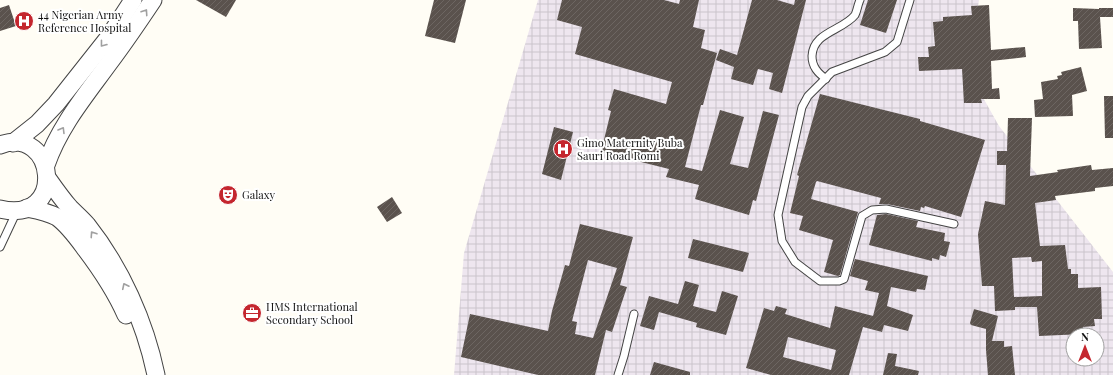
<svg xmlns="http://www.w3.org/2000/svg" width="1113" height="375" font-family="'Playfair Display',serif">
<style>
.industrial{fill:url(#industrial-grid);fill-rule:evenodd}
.building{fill:url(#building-hatch);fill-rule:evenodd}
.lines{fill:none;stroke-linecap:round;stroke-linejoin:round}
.service-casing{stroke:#444;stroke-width:9}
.tertiary-casing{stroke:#444;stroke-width:19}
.service{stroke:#fff;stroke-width:7}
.tertiary{stroke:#fff;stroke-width:17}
.oneway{stroke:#a0a0a0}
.labels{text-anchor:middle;stroke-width:4;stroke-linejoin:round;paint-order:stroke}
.poi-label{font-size:11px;fill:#111;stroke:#fff;text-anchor:start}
</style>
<defs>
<pattern id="industrial-grid" width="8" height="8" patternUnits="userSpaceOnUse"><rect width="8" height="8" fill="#eee6ef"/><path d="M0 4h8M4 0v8" fill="none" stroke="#cbc4cc"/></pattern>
<pattern id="building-hatch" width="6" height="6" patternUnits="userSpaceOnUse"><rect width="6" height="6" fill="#5a524d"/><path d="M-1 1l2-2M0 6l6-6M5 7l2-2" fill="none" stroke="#6d6662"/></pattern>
</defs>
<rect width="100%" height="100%" fill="#fffdf5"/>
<path class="industrial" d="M 538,0 L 979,0 L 968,71 L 999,126 L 1113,272 L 1113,375 L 454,375 L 464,253 ZM 1073,335 L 1097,335 L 1097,359 L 1073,359 Z"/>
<g class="building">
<polygon points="196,0 236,0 226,17"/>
<polygon points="434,0 466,0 455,43 425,36"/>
<polygon points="562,0 664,0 679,4 680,0 699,0 693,27 705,30 701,48 717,53 703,105 701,105 685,167 702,171 720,110 744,117 730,164 748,168 763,111 779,115 756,201 753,200 749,215 695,199 699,185 666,177 669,169 601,152 611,111 608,110 614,89 666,104 672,82 575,54 582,27 557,20"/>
<polygon points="752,0 777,0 794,5 795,0 806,0 782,93 769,89 773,73 758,69 753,85 731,79 734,67 716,60 720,49 737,55"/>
<polygon points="868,0 897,0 886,33 860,25"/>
<polygon points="9,5 16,26 0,31 0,8"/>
<polygon points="989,5 991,50 1025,47 1026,57 991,61 992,89 999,88 1000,99 981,99 982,103 964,103 962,69 919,71 918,57 929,57 928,47 935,46 933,22 943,21 943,17 972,15 971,6"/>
<polygon points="1073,8 1099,9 1099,8 1113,8 1113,17 1100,17 1102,48 1079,49 1078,21 1073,21"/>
<polygon points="1081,67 1087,91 1072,95 1073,116 1035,117 1034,100 1043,99 1041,82 1058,79 1057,76 1062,75 1061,72"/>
<polygon points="820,94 920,119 920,121 985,140 961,217 925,206 924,208 921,207 920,211 887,204 879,204 881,198 817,181 816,182 811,199 858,212 840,275 838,276 824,272 833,240 799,230 803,216 790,213 799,176 797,175"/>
<polygon points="1104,96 1113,96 1113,138 1105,138"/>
<path d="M 1008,118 L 1032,118 L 1030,176 L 1058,172 L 1057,170 L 1091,165 L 1092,170 L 1113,168 L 1113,186 L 1095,188 L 1095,191 L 1055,196 L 1056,200 L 1035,203 L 1040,246 L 1065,245 L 1068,269 L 1071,269 L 1071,274 L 1078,274 L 1078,288 L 1101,287 L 1102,319 L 1094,319 L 1095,326 L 1083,327 L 1084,334 L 1039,336 L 1037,307 L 1015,307 L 1015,310 L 995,311 L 994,286 L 982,286 L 978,234 L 985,201 L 1005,205 L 1006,165 L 997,165 L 997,151 L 1007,151 ZM 1031,257 L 1032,262 L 1042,261 L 1042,296 L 1014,297 L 1012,258 Z"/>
<polygon points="554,127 573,132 561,180 542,174"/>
<polygon points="392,197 402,213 387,222 377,207"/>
<polygon points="886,214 918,221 916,227 945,233 944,241 950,242 946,257 940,255 939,260 932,258 932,261 869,245 877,215"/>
<path d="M 580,224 L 633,237 L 620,285 L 627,287 L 612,332 L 606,330 L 595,375 L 538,375 L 461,357 L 470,314 L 548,331 L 552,311 L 565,265 L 569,266 ZM 588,260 L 617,268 L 593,338 L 575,334 L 577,322 L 572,321 Z"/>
<polygon points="693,239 749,253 743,272 688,258"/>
<path d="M 855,259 L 928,276 L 925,290 L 917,289 L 916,292 L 891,287 L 887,306 L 913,315 L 908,331 L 884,325 L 882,332 L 863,327 L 849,375 L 771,375 L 746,368 L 764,308 L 774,311 L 776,306 L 787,309 L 785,314 L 830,328 L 835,306 L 873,316 L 879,293 L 865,290 L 868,281 L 850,276 ZM 788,337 L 836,350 L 831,370 L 783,357 Z"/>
<polygon points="685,281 699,285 693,306 716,312 722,291 738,296 726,335 696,327 697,323 659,312 654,330 640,326 649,296 678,304"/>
<polygon points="974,309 998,316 992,341 1004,341 1004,347 1012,346 1015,375 988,375 986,350 986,329 971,325 970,323"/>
<polygon points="888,353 897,354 895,366 919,371 918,375 883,375"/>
<polygon points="654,362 690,372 690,375 650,375"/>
</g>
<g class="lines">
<defs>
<g id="service">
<polyline points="910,0 897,42 885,52 832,72 808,96 802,107 778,215 782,241 795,262 820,281 839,281 844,279 862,216 872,210 886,209 954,224"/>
<path d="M 826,79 C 818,73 812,67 812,56 C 813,32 842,31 855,15 C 857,11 858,4 860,0"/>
<polyline points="0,247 15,215 19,212"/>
<polyline points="618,375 624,356 634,314"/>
</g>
<g id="tertiary">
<polyline points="13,143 37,124 56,104 109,37 133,0"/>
<path d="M 0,145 C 56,124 68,225 0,209"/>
<path d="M 46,165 C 59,127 85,96 109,63 C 124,43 139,21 153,0"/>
<path d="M 48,179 C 55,189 62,199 70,208 C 76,214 82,219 87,225 C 121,268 145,322 156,375"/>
<path d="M 27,208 C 37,210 48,212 57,217 C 68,225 76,236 84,247 C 100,268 115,290 126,315"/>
</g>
</defs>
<use href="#service" class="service-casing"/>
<use href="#tertiary" class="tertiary-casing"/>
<use href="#service" class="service"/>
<use href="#tertiary" class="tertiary"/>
</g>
<defs><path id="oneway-chevron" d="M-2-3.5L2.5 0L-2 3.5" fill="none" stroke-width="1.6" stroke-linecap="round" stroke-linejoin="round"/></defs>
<g class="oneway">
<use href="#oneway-chevron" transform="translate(145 12) rotate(-56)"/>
<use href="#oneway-chevron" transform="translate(103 44) rotate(128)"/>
<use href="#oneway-chevron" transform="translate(62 130) rotate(-59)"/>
<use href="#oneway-chevron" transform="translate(93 234) rotate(-124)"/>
<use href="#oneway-chevron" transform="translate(125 286) rotate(-116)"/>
</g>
<defs>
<symbol id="hospital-disc" viewBox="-11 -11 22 22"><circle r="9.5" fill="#c4262e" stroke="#fff"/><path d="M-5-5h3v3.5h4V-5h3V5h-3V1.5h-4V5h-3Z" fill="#fff"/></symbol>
<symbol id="theatre-disc" viewBox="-11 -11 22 22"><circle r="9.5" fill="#c4262e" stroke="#fff"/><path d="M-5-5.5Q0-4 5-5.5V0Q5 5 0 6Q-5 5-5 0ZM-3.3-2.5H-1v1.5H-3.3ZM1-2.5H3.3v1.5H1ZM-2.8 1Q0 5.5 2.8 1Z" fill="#fff"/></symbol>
<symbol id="office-disc" viewBox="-11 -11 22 22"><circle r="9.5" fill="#c4262e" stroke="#fff"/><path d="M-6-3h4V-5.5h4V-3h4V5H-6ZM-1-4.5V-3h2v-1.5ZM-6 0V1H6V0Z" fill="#fff"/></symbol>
</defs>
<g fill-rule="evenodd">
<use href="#hospital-disc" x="13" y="10" width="22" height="22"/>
<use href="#hospital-disc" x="552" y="138" width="22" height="22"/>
<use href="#theatre-disc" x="217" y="184" width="22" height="22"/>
<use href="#office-disc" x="241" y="302" width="22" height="22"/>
</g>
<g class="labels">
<g class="poi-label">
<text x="38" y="19">44 Nigerian Army<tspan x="38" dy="13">Reference Hospital</tspan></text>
<text x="577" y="147">Gimo Maternity Buba<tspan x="577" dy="13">Sauri Road Romi</tspan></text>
<text x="242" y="199">Galaxy</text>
<text x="266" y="311">HMS International<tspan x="266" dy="13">Secondary School</tspan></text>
</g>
</g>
<g transform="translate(1085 347)"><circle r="19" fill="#ffffff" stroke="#a0a0a0"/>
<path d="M0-3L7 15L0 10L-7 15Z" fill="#c4262e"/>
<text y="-6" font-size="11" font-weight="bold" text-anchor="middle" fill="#111111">N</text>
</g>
</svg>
